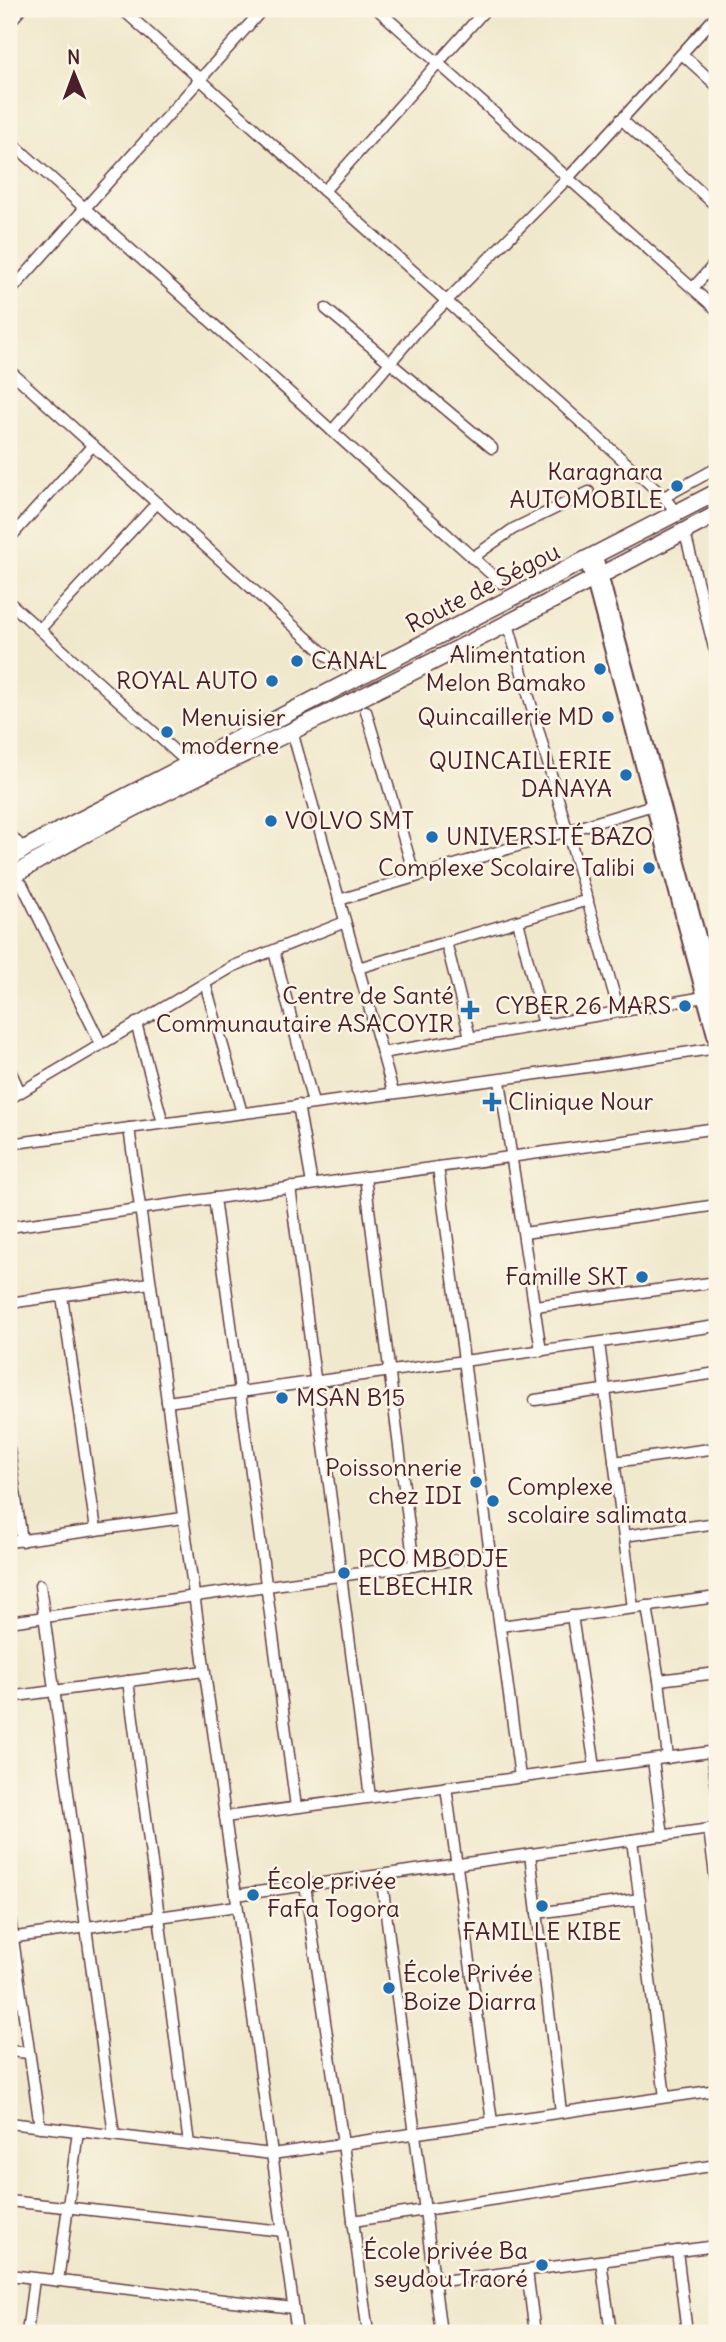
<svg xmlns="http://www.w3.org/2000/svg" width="726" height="2342" font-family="Delius,sans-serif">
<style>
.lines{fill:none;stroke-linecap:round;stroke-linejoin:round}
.minor-casing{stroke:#633d43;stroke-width:13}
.tertiary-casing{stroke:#633d43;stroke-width:16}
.trunk-casing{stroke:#633d43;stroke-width:19}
.minor{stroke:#fff;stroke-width:10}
.tertiary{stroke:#fff;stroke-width:12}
.trunk{stroke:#fff;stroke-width:16}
.poi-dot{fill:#1f6fb2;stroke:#fcf5e5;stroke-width:2.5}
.labels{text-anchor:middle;stroke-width:5;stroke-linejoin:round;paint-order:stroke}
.poi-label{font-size:24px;fill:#4a1f2b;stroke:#fcf5e5;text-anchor:end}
.street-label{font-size:24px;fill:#4a1f2b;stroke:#fcf5e5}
</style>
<rect width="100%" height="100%" fill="#fcf5e5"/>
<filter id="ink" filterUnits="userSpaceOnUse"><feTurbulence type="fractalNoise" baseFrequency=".0143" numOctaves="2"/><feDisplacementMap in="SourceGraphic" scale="14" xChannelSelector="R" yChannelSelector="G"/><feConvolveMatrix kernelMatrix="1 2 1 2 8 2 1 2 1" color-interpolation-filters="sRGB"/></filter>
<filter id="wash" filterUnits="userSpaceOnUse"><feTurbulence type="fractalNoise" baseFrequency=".00686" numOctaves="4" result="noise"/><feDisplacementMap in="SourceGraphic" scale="28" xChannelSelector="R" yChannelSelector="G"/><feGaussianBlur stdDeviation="1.57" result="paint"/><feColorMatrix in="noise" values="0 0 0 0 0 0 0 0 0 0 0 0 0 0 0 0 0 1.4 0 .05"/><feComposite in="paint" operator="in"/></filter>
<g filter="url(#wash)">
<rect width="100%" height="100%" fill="#f0e8cc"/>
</g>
<g filter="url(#ink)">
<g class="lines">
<defs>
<g id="minor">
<polyline points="122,9 664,497 676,512"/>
<polyline points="377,9 717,310"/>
<polyline points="9,23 21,9"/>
<polyline points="682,54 717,86"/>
<polyline points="621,119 717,207"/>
<polyline points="9,140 501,583"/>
<polyline points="324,191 486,9"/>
<polyline points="693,288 717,261"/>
<polyline points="9,293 263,9"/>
<polyline points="326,309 492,448"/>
<polyline points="9,370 337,665"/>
<polyline points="332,431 417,331 568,178 717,15"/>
<polyline points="664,497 717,468"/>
<polyline points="685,533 714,648"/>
<polyline points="9,539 93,445"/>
<polyline points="472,558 513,529 589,492"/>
<polyline points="9,602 188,763"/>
<polyline points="508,624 619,1011"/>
<polyline points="40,629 157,503"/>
<polyline points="717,633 714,638 717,659"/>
<polyline points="366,711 415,877"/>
<polyline points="292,731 393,1092"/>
<polyline points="9,834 24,849"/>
<polyline points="22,884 101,1044"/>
<polyline points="339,900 653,805"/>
<polyline points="518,921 544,1025"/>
<polyline points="446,942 470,1037"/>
<polyline points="274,951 313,1103"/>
<polyline points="358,968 588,900"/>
<polyline points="205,983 242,1113"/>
<polyline points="136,1023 163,1123"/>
<polyline points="382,1053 704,997"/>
<polyline points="9,1068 20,1092"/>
<polyline points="500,1081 541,1351"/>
<polyline points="9,1099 234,966 345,922"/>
<polyline points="298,1105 312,1184"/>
<polyline points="129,1128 297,2333"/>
<path d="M 9,1144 C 245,1112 482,1084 717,1048"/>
<polyline points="438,1167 520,1777"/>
<polyline points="365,1177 414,1566"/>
<polyline points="290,1187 370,1797"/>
<polyline points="214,1198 296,1807"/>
<polyline points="9,1227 717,1128"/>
<polyline points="524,1233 717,1205"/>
<polyline points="62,1296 96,1530"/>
<polyline points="9,1303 150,1283"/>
<polyline points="535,1306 717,1282"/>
<polyline points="599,1343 633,1608"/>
<polyline points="535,1400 717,1373"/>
<polyline points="167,1402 717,1326"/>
<polyline points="9,1449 22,1541"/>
<polyline points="614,1462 717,1448"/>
<polyline points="624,1536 717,1523"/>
<polyline points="9,1542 183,1518"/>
<polyline points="40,1585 114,2135"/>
<polyline points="647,1606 659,1680 668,1758"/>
<polyline points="572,1616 595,1767"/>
<polyline points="9,1622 490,1555"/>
<polyline points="500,1626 717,1597"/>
<polyline points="659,1680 717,1673"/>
<polyline points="128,1681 189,2144"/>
<polyline points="9,1697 204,1671"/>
<polyline points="712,1752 717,1790"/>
<polyline points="653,1760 663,1836"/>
<polyline points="446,1787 492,2122"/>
<polyline points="225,1817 717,1751"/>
<polyline points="709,1829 717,1891"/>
<polyline points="632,1840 665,2097"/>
<polyline points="530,1854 561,2112"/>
<polyline points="381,1875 441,2333"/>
<polyline points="305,1885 343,2144 368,2333"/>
<polyline points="236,1895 717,1828"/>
<polyline points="9,1911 40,2127"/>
<polyline points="537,1913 640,1899"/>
<polyline points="9,1938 237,1906"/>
<polyline points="9,2051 29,2053"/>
<polyline points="9,2123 272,2154 717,2090"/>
<polyline points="9,2201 283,2231"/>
<polyline points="353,2221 717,2165"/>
<polyline points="677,2251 687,2333"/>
<polyline points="601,2261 611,2333"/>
<polyline points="527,2271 535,2333"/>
<polyline points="9,2275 293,2308"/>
<polyline points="58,2281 78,2131"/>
<polyline points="434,2282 717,2246"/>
<polyline points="27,2333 34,2279"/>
</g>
<g id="tertiary">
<polyline points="596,556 717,1003"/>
<polyline points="586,561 593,581 717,1046"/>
</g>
<g id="trunk">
<polyline points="9,859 24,849 717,492"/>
<path d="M 9,878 C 120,809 241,757 358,699 C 479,639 598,577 717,514"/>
</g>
</defs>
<use href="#minor" class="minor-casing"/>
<use href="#tertiary" class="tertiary-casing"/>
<use href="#trunk" class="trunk-casing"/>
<use href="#minor" class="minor"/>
<use href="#tertiary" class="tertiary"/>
<use href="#trunk" class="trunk"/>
</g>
</g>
<g class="poi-dot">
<circle cx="677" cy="486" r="7"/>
<circle cx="297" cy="661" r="7"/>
<circle cx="600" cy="669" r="7"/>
<circle cx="272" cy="681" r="7"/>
<circle cx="608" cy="717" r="7"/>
<circle cx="167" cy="732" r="7"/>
<circle cx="626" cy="775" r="7"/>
<circle cx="271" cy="821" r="7"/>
<circle cx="432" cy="837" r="7"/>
<circle cx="649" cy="868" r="7"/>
<circle cx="685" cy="1006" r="7"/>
<path d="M466.5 999.5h7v7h7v7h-7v7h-7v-7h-7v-7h7z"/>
<path d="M488.5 1091.5h7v7h7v7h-7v7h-7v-7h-7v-7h7z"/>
<circle cx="642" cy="1277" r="7"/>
<circle cx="282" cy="1398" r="7"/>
<circle cx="476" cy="1482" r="7"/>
<circle cx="493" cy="1501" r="7"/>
<circle cx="344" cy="1573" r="7"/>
<circle cx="253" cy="1895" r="7"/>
<circle cx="542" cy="1906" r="7"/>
<circle cx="389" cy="1988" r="7"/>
<circle cx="542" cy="2265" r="7"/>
</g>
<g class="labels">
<g class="poi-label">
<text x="663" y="480">Karagnara<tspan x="663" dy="28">AUTOMOBILE</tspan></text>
<text x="586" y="663">Alimentation<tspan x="586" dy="28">Melon Bamako</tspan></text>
<text x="311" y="669" text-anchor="start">CANAL</text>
<text x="258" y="689">ROYAL AUTO</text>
<text x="594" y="725">Quincaillerie MD</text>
<text x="181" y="726" text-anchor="start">Menuisier<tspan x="181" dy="28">moderne</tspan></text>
<text x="612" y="769">QUINCAILLERIE<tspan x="612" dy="28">DANAYA</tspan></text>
<text x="285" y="829" text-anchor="start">VOLVO SMT</text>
<text x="446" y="845" text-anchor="start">UNIVERSITÉ BAZO</text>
<text x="635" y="876">Complexe Scolaire Talibi</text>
<text x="454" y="1004">Centre de Santé<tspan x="454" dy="28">Communautaire ASACOYIR</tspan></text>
<text x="671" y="1014">CYBER 26 MARS</text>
<text x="508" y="1110" text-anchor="start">Clinique Nour</text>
<text x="628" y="1285">Famille SKT</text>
<text x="296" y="1406" text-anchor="start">MSAN B15</text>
<text x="462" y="1476">Poissonnerie<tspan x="462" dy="28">chez IDI</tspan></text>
<text x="507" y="1495" text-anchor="start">Complexe<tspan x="507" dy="28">scolaire salimata</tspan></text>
<text x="358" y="1567" text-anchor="start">PCO MBODJE<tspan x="358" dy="28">ELBECHIR</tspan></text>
<text x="267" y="1889" text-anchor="start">École privée<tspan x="267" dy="28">FaFa Togora</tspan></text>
<text x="542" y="1940" text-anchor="middle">FAMILLE KIBE</text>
<text x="403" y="1982" text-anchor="start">École Privée<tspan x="403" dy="28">Boize Diarra</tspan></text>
<text x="528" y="2259">École privée Ba<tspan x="528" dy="28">seydou Traoré</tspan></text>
</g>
<g class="street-label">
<text transform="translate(483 588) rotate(-27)" y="8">Route de Ségou</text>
</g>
</g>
<rect width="726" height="2342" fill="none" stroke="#fcf5e5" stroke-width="35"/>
<g transform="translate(74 74) rotate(359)" stroke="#fcf5e5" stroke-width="5" paint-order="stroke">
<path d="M0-5L12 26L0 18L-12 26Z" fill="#4a1f2b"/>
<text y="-10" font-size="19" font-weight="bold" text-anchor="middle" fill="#4a1f2b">N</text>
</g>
</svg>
